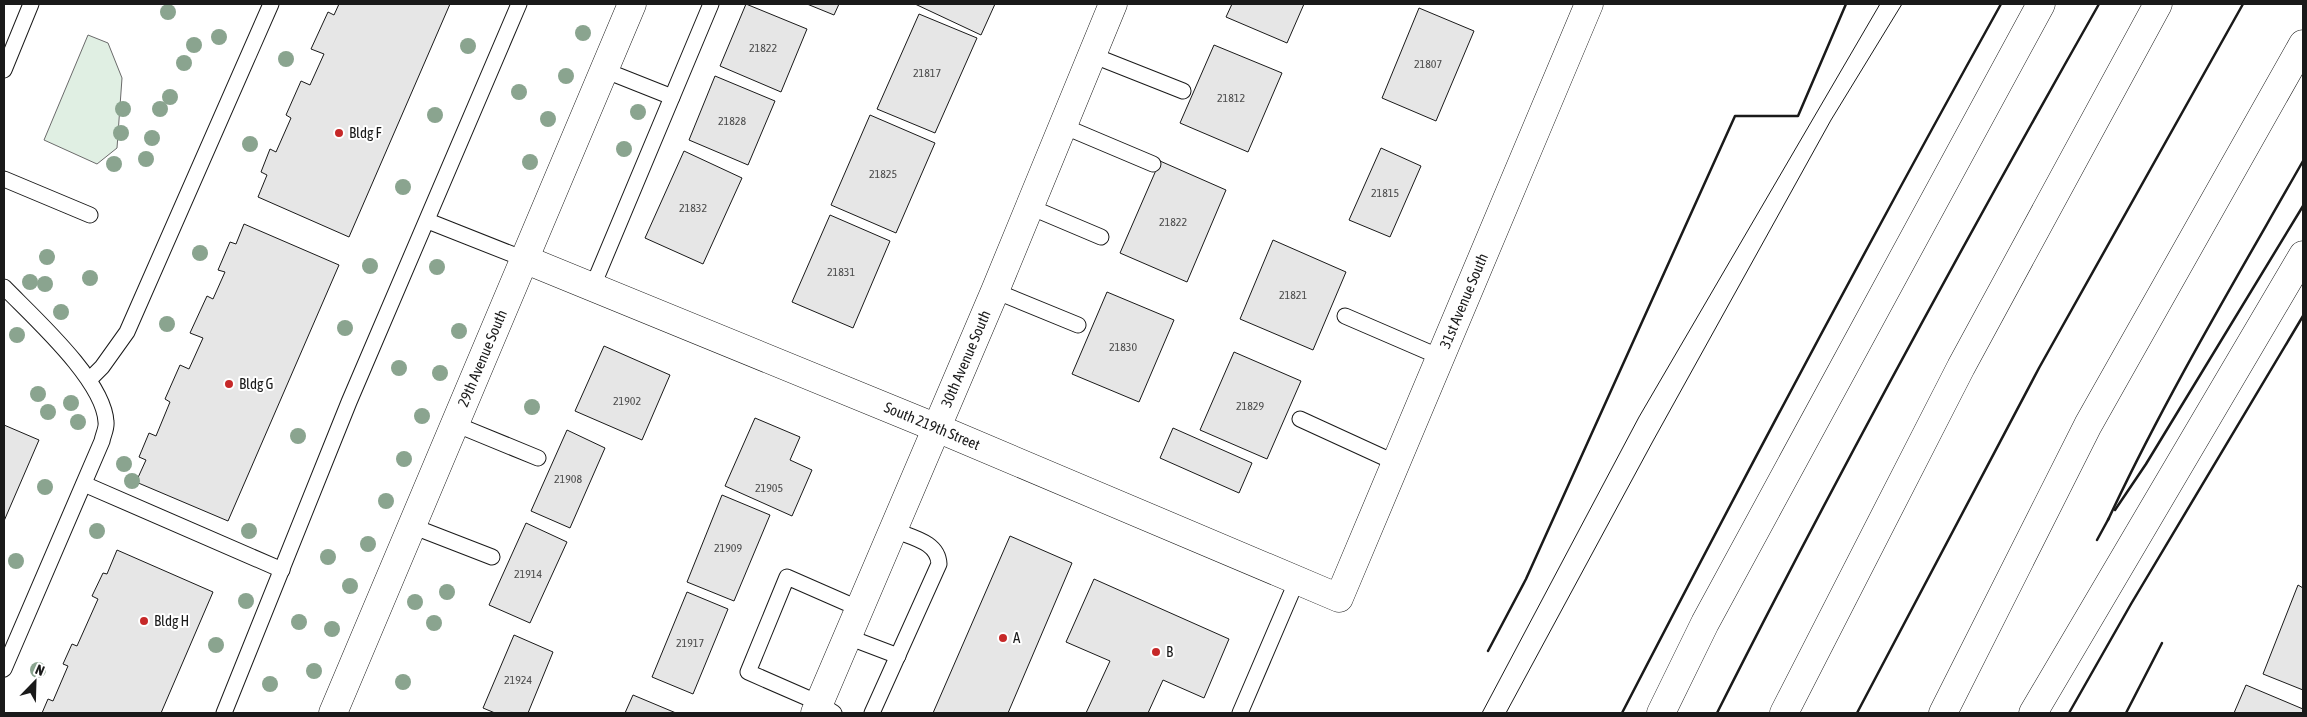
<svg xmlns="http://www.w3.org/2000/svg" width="2307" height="717" font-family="'Asap Condensed',sans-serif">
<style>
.green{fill:#e0efe3;stroke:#6a6a6a}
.building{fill:#e6e6e6;stroke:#1a1a1a}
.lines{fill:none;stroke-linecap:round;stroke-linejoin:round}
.lane-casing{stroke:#1a1a1a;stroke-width:17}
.street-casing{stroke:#1a1a1a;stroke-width:29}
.highway-casing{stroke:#1a1a1a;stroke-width:29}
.lane{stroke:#fff;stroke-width:15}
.street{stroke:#fff;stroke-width:28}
.highway{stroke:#fff;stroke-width:28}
.tram{stroke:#1a1a1a;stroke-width:1}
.wall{stroke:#1a1a1a;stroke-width:2.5}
.tree{fill:#8aa48f}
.poi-dot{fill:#c62828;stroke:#fff;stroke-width:2}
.labels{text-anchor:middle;stroke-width:4;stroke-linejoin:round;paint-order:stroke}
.number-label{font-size:12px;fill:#4d4d4d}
.poi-label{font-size:15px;fill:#1a1a1a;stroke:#fff;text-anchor:start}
.street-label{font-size:15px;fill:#1a1a1a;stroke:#fff}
</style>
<rect width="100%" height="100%" fill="#fff"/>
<polygon class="green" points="88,35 108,43 122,78 117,148 97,164 44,140"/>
<g class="building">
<polygon points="339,4 450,4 349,237 258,197 267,175 261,172 270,149 276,152 291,118 286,115 301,81 310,85 324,54 311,49 328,12 334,15"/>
<polygon points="746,4 807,29 781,92 720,66"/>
<polygon points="807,4 839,4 834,15"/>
<polygon points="915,4 995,4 981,35"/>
<polygon points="1232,4 1304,4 1287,43 1226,17"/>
<polygon points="1419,8 1474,31 1436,121 1382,98"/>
<polygon points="919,14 977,38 935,133 877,109"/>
<polygon points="1214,45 1282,73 1248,152 1180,123"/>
<polygon points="715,76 775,101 748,165 689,140"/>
<polygon points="870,115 935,143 896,233 831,205"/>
<polygon points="1381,148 1421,166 1390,237 1349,220"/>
<polygon points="684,151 742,178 703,264 645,238"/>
<polygon points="1160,161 1226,190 1187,282 1120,253"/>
<polygon points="830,215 890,241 853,328 792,302"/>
<polygon points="244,224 339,265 228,521 136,482 146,460 139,457 149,433 156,436 170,402 165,399 180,365 189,369 203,338 190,333 207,296 213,299 225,272 218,270 230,242 236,244"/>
<polygon points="1273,240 1346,272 1313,350 1240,319"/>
<polygon points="1107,292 1174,320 1139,402 1072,374"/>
<polygon points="604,346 670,375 642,440 575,411"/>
<polygon points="1234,352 1301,381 1267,459 1200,430"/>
<polygon points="755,418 800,437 790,460 812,470 792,516 725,486"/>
<polygon points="4,425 39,440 4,521"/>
<polygon points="1173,428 1252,463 1239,493 1160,458"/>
<polygon points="567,430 605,448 570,528 531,511"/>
<polygon points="722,495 770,515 734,601 687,582"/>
<polygon points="526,523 567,542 530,623 489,605"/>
<polygon points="1010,536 1072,563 1008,713 933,713"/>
<polygon points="117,550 213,592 161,713 42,713 48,699 53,701 68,666 63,664 72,644 77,646 98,599 92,596 103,573 107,574"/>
<polygon points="1094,579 1229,639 1204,698 1163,680 1148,713 1086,713 1110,661 1066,642"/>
<polygon points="2298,585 2303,588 2303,690 2263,674"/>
<polygon points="687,592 728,609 693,694 652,677"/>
<polygon points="514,635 553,652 528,713 495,713 483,708"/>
<polygon points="2246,685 2303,709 2303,713 2234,713"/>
<polygon points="633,695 676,713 625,713"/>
</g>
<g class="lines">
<defs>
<g id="lane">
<polyline points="1092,55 1183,91"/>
<polyline points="4,70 31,4"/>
<polyline points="604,70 672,97"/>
<polyline points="1063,126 1153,164"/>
<polyline points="4,179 90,215"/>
<polyline points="1030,207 1101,237"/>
<polyline points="428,221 524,259"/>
<path d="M 4,287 C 33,317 104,380 106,422 C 107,428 103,435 102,441 L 4,669"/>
<polyline points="592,288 711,4"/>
<polyline points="995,291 1078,325"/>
<polyline points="1345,316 1440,357"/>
<polyline points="90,379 102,367 127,332 271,4"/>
<polyline points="1300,419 1396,463"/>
<polyline points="455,424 538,458"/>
<polyline points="84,484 282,570"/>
<polyline points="412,526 492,557"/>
<polyline points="848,637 898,656"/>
<polyline points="224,713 349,402 519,4"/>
<polyline points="834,713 819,703 748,672 787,577 860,609"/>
<path d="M 872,713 L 939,564 C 938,542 913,538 894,530"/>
<polyline points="1240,713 1297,580"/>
</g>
<g id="street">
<path id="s1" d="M 524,259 L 937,428 L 1339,598 L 1589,4"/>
<path id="s2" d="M 333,713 L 632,4"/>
<path id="s3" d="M 815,713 L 995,291 L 1113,4"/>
</g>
<g id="highway">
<polyline points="1661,713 1705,623 2041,4"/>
<polyline points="1784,713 1961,367 2158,4"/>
<polyline points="1943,713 2088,425 2303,44"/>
<polyline points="2033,713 2303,255"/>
</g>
</defs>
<use href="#lane" class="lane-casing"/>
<use href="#street" class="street-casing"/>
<use href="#highway" class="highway-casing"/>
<use href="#lane" class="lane"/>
<use href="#street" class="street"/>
<use href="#highway" class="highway"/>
<g class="tram">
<polyline points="1482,713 1639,417 1880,4"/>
<polyline points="1506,713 1653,441 1831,120 1902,4"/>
</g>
<g class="wall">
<polyline points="2115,510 2146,464 2303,206"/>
<path d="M 2108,520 C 2166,396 2236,279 2303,161"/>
<polyline points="2097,540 2109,518"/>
<polyline points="1488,651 1526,579 1735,116 1798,116 1846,4"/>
<path d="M 1622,713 C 1745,475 1871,238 2001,4"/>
<path d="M 1717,713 C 1838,473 1967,237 2099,4"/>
<polyline points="1857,713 2039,368 2243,4"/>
<polyline points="2069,713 2131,604 2303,316"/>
<polyline points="2126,713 2162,643"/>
</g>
</g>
<g class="tree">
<circle cx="168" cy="12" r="8"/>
<circle cx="583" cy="33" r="8"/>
<circle cx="219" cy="37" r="8"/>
<circle cx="194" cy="45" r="8"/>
<circle cx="468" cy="46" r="8"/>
<circle cx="286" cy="59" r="8"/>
<circle cx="184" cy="63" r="8"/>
<circle cx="566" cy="76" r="8"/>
<circle cx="519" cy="92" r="8"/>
<circle cx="170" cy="97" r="8"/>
<circle cx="123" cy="109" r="8"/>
<circle cx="160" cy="109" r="8"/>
<circle cx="638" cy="112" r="8"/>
<circle cx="435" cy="115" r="8"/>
<circle cx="548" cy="119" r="8"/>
<circle cx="121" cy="133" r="8"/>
<circle cx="152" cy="138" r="8"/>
<circle cx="250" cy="144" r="8"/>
<circle cx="624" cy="149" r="8"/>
<circle cx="146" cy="159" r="8"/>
<circle cx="530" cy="162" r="8"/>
<circle cx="114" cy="164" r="8"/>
<circle cx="403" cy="187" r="8"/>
<circle cx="200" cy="253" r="8"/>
<circle cx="47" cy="257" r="8"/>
<circle cx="370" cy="266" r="8"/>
<circle cx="437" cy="267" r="8"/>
<circle cx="90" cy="278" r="8"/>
<circle cx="30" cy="282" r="8"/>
<circle cx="45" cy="284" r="8"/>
<circle cx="61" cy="312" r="8"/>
<circle cx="167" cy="324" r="8"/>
<circle cx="345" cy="328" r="8"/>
<circle cx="459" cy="331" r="8"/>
<circle cx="17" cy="335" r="8"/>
<circle cx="399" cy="368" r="8"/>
<circle cx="440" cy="373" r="8"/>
<circle cx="38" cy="394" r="8"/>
<circle cx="71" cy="403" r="8"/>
<circle cx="532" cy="407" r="8"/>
<circle cx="48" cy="412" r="8"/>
<circle cx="422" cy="416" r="8"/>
<circle cx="78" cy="422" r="8"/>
<circle cx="298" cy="436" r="8"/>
<circle cx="404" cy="459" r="8"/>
<circle cx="124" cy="464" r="8"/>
<circle cx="132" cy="481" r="8"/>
<circle cx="45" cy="487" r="8"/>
<circle cx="386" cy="501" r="8"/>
<circle cx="97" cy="531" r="8"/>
<circle cx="249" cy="531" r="8"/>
<circle cx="368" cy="544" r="8"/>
<circle cx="328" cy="557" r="8"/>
<circle cx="16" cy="561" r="8"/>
<circle cx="350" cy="586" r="8"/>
<circle cx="447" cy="592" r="8"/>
<circle cx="246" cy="601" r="8"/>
<circle cx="415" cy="602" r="8"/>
<circle cx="299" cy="622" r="8"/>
<circle cx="434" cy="623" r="8"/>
<circle cx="332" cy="629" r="8"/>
<circle cx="216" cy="645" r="8"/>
<circle cx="38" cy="670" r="8"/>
<circle cx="314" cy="671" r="8"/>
<circle cx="403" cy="682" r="8"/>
<circle cx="270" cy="684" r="8"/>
</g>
<g class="poi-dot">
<circle cx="339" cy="133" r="5"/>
<circle cx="229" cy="384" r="5"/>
<circle cx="144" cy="621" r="5"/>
<circle cx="1003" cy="638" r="5"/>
<circle cx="1156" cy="652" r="5"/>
</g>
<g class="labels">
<g class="number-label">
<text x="763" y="52">21822</text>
<text x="1428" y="68">21807</text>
<text x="927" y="77">21817</text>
<text x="1231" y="102">21812</text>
<text x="732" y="125">21828</text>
<text x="883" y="178">21825</text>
<text x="1385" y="197">21815</text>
<text x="693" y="212">21832</text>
<text x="1173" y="226">21822</text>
<text x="841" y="276">21831</text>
<text x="1293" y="299">21821</text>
<text x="1123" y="351">21830</text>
<text x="627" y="405">21902</text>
<text x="1250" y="410">21829</text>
<text x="568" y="483">21908</text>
<text x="769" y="492">21905</text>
<text x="728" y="552">21909</text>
<text x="528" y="578">21914</text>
<text x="690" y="647">21917</text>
<text x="518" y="684">21924</text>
</g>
<g class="poi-label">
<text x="349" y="138">Bldg F</text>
<text x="239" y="389">Bldg G</text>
<text x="154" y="626">Bldg H</text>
<text x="1013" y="643">A</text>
<text x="1166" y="657">B</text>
</g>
<g class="street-label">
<text dy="5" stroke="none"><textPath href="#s1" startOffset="1205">31st Avenue South</textPath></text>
<text dy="5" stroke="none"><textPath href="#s2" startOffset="385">29th Avenue South</textPath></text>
<text dy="5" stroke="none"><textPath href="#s3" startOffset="385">30th Avenue South</textPath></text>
<text dy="5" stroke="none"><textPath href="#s1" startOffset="441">South 219th Street</textPath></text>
</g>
</g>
<rect width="2307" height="717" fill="none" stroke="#1a1a1a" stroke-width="10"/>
<g transform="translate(35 682) rotate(23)" stroke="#ffffff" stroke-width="4" paint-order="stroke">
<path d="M0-4L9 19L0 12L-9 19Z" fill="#1a1a1a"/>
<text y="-8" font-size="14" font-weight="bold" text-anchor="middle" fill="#1a1a1a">N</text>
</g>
</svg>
